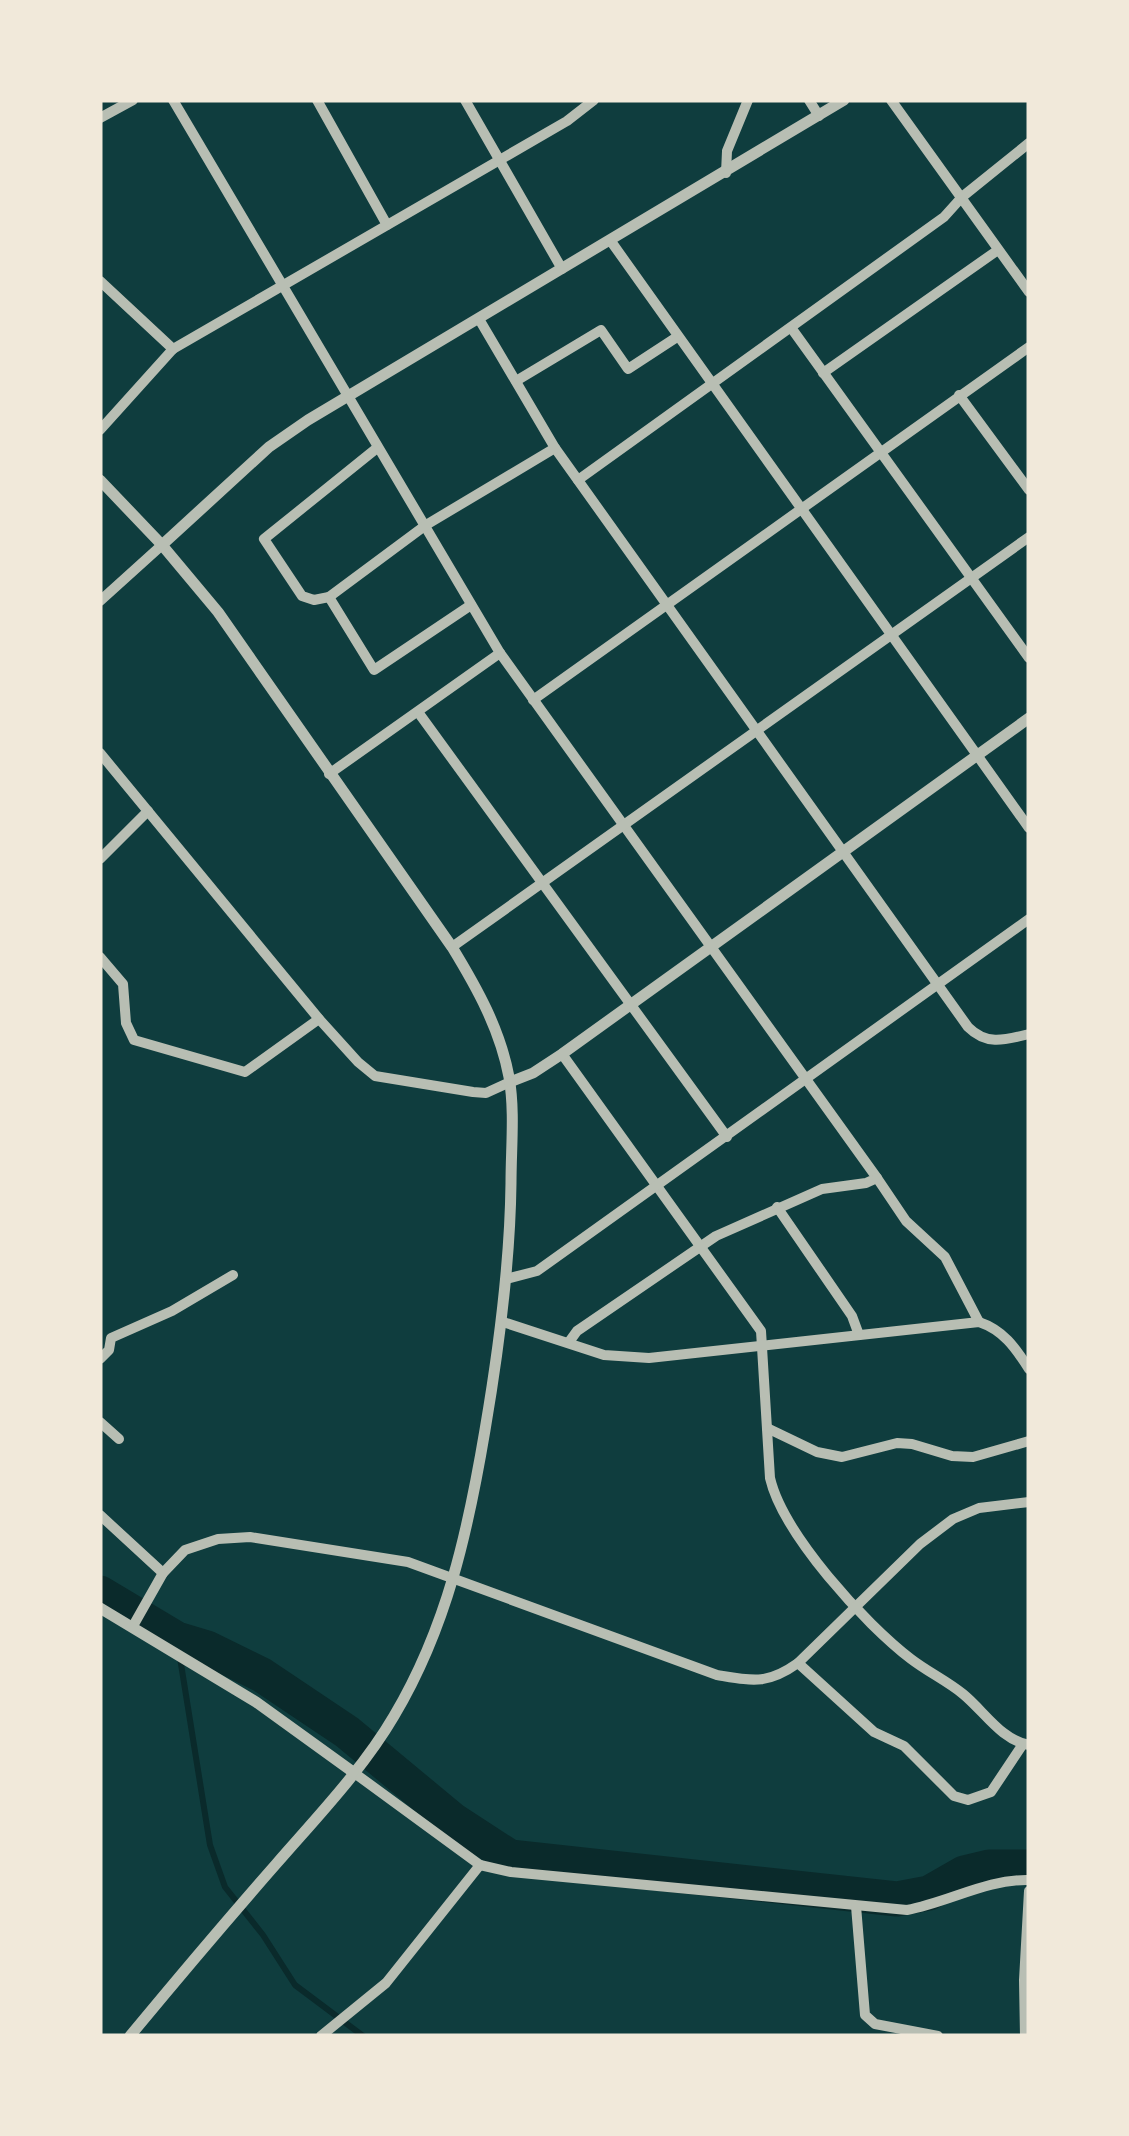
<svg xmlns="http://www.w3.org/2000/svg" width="1129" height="2136" font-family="'Work Sans',sans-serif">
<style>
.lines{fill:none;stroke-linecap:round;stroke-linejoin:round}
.stream{stroke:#0a2a2b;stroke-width:6}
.river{stroke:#0a2a2b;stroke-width:35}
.minor{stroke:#b8beb3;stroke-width:10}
.tertiary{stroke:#b8beb3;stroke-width:11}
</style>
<rect width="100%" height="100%" fill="#0f3d3e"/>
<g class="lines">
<polyline class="stream" points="177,1639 210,1845 225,1887 263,1935 295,1985 363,2036"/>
<polyline class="river" points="100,1593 177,1639 207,1648 262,1675 347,1732 453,1820 510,1857 897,1899 929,1893 964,1873 989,1867 1029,1867"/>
<g class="minor">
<polyline points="173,100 500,653 877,1178 866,1183 822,1189 716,1236 577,1331 569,1342"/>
<polyline points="317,100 387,225"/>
<polyline points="465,100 562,269"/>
<polyline points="809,100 819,116"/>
<polyline points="891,100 1029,292"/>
<polyline points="100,118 133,100"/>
<polyline points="726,173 727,151 748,100"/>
<polyline points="610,240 1029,828"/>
<polyline points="100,281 173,349"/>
<path d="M 479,319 L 555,448 L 968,1027 C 987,1046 1005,1040 1029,1034"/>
<polyline points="792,329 1029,658"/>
<polyline points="823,373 998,250"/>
<polyline points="516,381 601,330 628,369 677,337"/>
<polyline points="959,395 1029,490"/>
<polyline points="100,430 173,349 567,121 594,100"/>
<polyline points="377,448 264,539 302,596 314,600 329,597 426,525 555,448"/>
<polyline points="578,480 944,217 962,197 1029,143"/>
<polyline points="329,597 374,670 471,605"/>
<polyline points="100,601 162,545"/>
<polyline points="533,700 1029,347"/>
<polyline points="418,712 727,1137"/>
<polyline points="100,753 319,1019 358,1062 375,1076 473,1092 486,1093 510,1082"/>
<polyline points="329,774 500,653"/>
<polyline points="100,859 148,811"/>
<polyline points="452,947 1029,537"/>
<polyline points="100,957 123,984 126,1023 134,1040 245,1072 319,1019"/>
<path d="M 562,1054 L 761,1331 L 770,1478 C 783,1534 865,1624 911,1659 C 928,1672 947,1681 963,1694 C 984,1711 1001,1740 1029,1745"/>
<polyline points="877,1178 906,1221 945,1257 979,1322"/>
<polyline points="777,1207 852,1316 859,1335"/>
<polyline points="506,1279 537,1271 1029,919"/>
<path d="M 503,1322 L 604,1355 L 649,1358 L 979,1322 C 1003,1330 1015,1347 1029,1369"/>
<polyline points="100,1359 109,1350 111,1338 172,1311 233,1275"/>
<polyline points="100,1422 119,1439"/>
<polyline points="767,1428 817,1452 842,1457 897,1443 912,1444 952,1456 973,1457 1029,1441"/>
<polyline points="100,1515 163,1573"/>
<path d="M 133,1626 L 163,1573 L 185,1550 L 218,1539 L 250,1537 L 408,1562 L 717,1675 C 753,1681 767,1685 798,1663 L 920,1544 L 953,1519 L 979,1508 L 1029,1502"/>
<polyline points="798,1663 874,1732 904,1746 954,1796 968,1800 991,1792 1023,1744"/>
<path d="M 353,1772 L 480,1865 L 511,1872 L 907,1910 C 949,1902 987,1879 1029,1880"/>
<polyline points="856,1906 865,2015 875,2024 938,2036"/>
<polyline points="321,2036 386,1983 480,1865"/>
<polyline points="1025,2036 1024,1980 1029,1891"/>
</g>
<g class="tertiary">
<path d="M 100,480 L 162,545 L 218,612 L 452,947 C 477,988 500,1029 509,1077 C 515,1111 511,1148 511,1183 C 510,1266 499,1348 485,1430 C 468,1531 447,1627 394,1716 C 363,1769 317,1817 277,1863 C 227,1920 178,1978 130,2036"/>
<polyline points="162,545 269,447 308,420 844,100"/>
<polyline points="510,1082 533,1073 562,1054 1029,718"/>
<polyline points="100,1608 256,1702 353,1772"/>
</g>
</g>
<rect width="1129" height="2136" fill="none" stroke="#f1e9da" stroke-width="205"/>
</svg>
